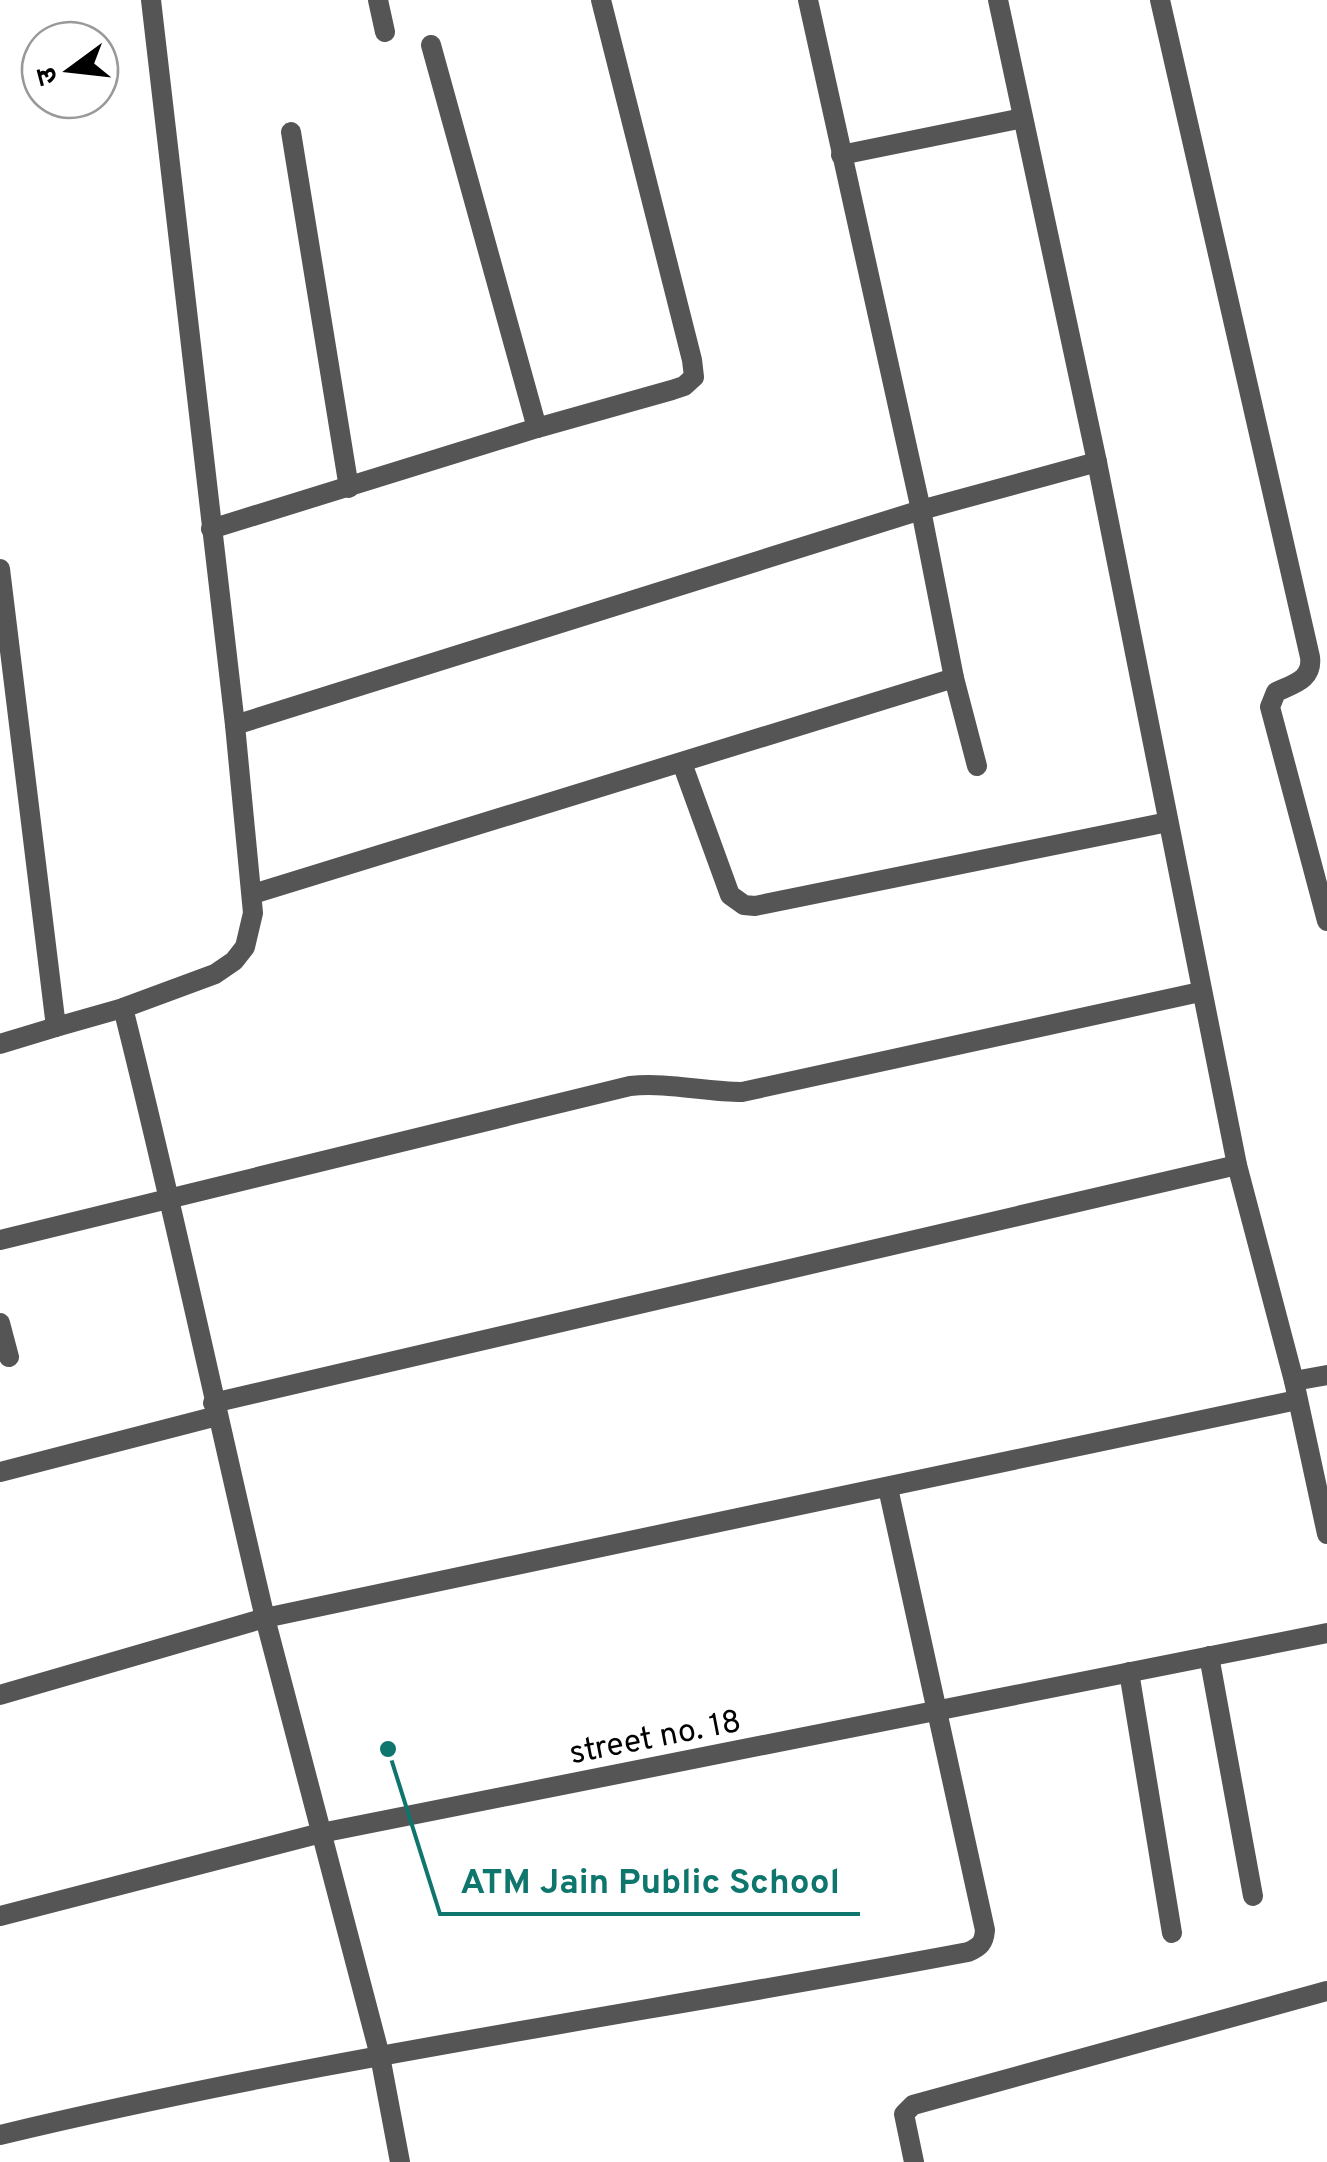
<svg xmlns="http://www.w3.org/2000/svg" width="1327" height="2162" font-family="Overpass,'Noto Sans Devanagari',sans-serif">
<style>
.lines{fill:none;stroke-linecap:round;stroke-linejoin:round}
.minor{stroke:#555;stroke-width:20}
.labels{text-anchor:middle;stroke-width:10;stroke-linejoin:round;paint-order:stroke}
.street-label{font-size:32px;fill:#000;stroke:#fff}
.leader{fill:none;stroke:#0f766e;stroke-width:4}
.callout-dot{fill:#0f766e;stroke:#fff;stroke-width:4}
.callout-label{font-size:35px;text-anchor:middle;font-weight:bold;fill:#0f766e;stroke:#fff;stroke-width:10;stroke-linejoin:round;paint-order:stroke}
</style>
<rect width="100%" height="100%" fill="#fff"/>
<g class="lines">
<g class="minor">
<polyline points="378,0 385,32"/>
<polyline points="808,0 921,510 954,678 977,766"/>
<polyline points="998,0 1097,462 1237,1165 1294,1381 1327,1534"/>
<path d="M 1160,0 L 1310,657 C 1313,680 1293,684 1276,692 L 1270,707 L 1327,921"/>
<polyline points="431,45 537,428"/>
<polyline points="291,132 349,488"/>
<polyline points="841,155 1023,118"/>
<polyline points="211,529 537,428 672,390 684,386 694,377 692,360 601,0"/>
<polyline points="0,569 56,1027 123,1008 215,974 234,961 245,947 253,913 235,725 151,0"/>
<polyline points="235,725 921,510 1097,462"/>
<polyline points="682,763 730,895 744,905 755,906 1168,822"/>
<polyline points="253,894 954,678"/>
<polyline points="0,1044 56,1027"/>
<path d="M 0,1240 L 630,1086 C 667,1082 705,1092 742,1092 L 1200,992"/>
<polyline points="0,1323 9,1357"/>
<polyline points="1294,1381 1327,1375"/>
<polyline points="213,1403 1237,1165"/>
<polyline points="0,1472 217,1416"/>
<polyline points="1209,1656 1253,1896"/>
<polyline points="1129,1672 1172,1933"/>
<path d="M 0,1695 L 265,1618 C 217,1415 174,1210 123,1008"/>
<polyline points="0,1916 321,1833 1327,1633"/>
<path d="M 0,2135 C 320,2058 645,2013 968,1952 C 980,1947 984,1943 985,1930 L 888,1488"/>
<polyline points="400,2162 380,2056 265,1618 1297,1400"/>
<polyline points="914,2162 904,2114 913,2105 1327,1991"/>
</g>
</g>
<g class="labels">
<g class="street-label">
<text transform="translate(655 1736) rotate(-11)" y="11">street no. 18</text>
</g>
</g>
<path class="leader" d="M388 1749L440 1914H860"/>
<circle class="callout-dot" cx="388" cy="1749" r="10"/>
<g class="callout-label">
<text x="650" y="1893">ATM Jain Public School</text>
</g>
<g transform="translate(70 70) rotate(255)"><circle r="48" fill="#ffffff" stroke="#999999" stroke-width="2.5"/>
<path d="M0-8L18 38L0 25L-18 38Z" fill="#000000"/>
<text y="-15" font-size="28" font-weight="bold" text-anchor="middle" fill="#000000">उ</text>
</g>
</svg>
